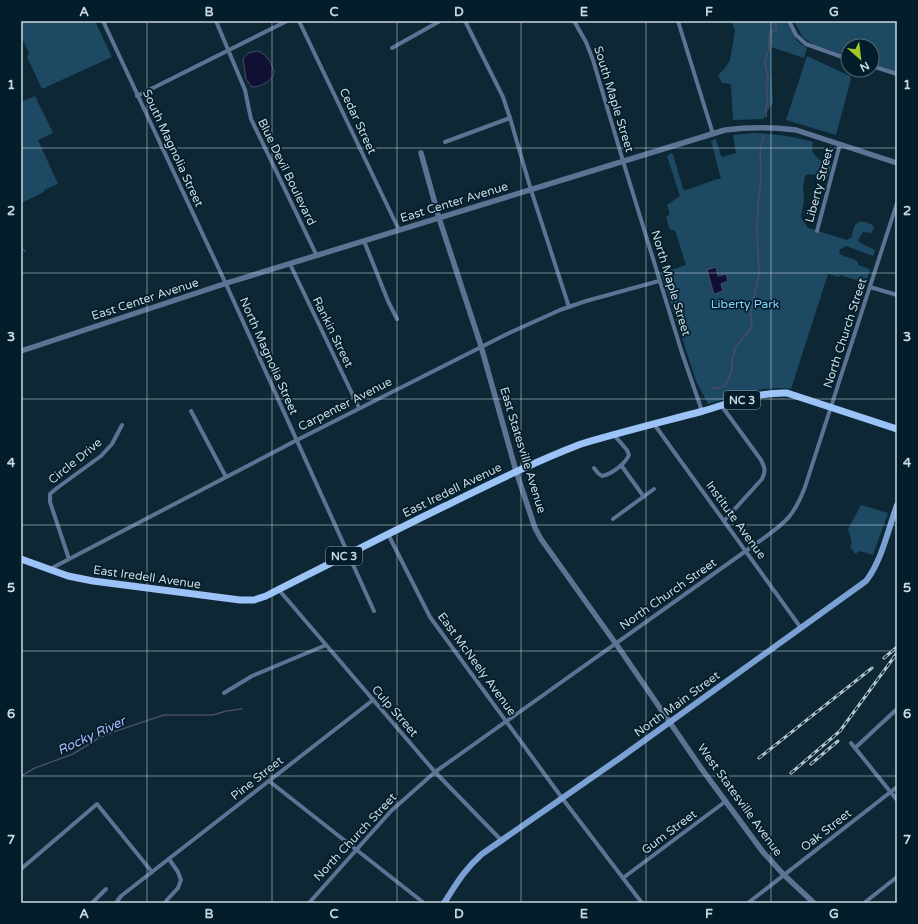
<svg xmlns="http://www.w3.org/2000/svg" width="918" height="924" font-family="'Varela Round',sans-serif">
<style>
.green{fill:#1d4a62}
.water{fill:#101033;stroke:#484c67}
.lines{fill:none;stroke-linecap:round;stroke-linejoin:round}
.stream{stroke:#484c67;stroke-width:1.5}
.minor{stroke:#5c7393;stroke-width:4}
.tertiary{stroke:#5c7393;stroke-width:5.5}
.secondary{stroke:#7aa0d4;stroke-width:6}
.primary{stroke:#9cc3f8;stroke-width:7}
.rail-casing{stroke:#b4c4cd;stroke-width:3}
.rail{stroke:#041d2a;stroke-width:1.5;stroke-dasharray:4.5;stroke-linecap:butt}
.grid{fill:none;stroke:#cad8e1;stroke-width:1;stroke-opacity:0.55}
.labels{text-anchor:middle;stroke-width:3.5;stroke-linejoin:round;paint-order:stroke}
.shield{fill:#041d2a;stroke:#8fa0aa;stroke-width:1}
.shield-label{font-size:11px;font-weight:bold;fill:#cad8e1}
.street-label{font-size:12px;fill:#cad8e1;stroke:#041d2a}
.park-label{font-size:12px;fill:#86d4ff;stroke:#041d2a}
.water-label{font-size:13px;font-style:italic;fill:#b1b9fe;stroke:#041d2a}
.neatline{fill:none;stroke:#cad8e1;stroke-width:1.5}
.grid-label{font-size:13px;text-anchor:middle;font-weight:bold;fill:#cad8e1}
</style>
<rect width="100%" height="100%" fill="#0d2734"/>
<g class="green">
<polygon points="21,21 95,21 112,57 42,89 27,57 29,53 21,36"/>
<polygon points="731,21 786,21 797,41 807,48 804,58 771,47 771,72 773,102 763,119 733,120 731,84 722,83 718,75 725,68 730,60 735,31"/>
<polygon points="794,21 897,21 897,72 872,64 872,46 848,46 848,56 815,45 803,38"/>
<polygon points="807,56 850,76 851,79 836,135 786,120"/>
<polygon points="35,96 53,133 38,140 58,184 44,190 44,192 21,203 21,102"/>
<path d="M 754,133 C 775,134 793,136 813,142 C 809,155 820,161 830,164 L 831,167 L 828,176 L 827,177 L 808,174 L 805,176 L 803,186 L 804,200 L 801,217 L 808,228 L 847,240 L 852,237 C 852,234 853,230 854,227 C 857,219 869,221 874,227 L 872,232 L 871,233 L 863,232 L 858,240 L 862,244 L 875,250 L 873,256 L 846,246 L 839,250 L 840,254 C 845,258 853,257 858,262 L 858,265 L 870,269 L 866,283 L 840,275 L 839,277 L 828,274 L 791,389 C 764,384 734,397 708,404 L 696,381 L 661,273 L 686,265 L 675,230 L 670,230 L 666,217 L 670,214 L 667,205 L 680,196 L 667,156 L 671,153 L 673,154 L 683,189 L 687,190 L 717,179 L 721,179 L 711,141 L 716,139 L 721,156 L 723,157 L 736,153 L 733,135 Z"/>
<polygon points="861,505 888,513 873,555 860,551 855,554 850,546 852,542 848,529"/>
</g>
<g class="water">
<path d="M 258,51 C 267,55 273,64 274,74 C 271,81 261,87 252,87 L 246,79 L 243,59 L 248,53 Z"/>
<polygon points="716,267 718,276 726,274 728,281 721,284 723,291 714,294 707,270"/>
</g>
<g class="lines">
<g class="stream">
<polyline points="766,117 766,110 768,99 766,85 768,78 765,62 769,49 769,35 771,32 776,30 776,21"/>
<polyline points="21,248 25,251"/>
<polyline points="713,388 720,388 726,384 732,371 732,360 736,346 750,330 752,325 751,312 759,273 757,230 758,204 761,179 760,150 764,135"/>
<polyline points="21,776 35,768 73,754 99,738 113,732 164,715 213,715 226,711 242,709"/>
</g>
<g class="minor">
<polyline points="103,21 226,284 374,611"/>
<polyline points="216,21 245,90 251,119 317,256"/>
<polyline points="299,21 399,230"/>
<polyline points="465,21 503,97 510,118 531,190 569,307"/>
<polyline points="574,21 586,42 593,60 623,161 682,353 702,411"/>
<polyline points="678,21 713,134"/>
<polyline points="789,21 796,35 806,44 848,59"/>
<polyline points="392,48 440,21"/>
<polyline points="872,66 897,74"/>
<polyline points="137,96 287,21"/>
<polyline points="445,142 510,118"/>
<polyline points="817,231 840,144"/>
<polyline points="364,241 388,301 397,319"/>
<polyline points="290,264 359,408"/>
<polyline points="870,287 897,295"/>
<path d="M 721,405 L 761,460 C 765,468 766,471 762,479 L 724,521"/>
<polyline points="191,411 226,477"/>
<polyline points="654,424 801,628"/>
<polyline points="621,465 644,497"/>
<path d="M 594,468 L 598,473 L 602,476 C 612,474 625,464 629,455 L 627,450 L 614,435"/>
<polyline points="613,519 654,489"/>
<polyline points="388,534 430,617 562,798 642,903"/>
<polyline points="69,559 50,502 50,494 57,488 101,456 112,444 122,425"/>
<polyline points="50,569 297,440 507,334 560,310 586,301 659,281"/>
<polyline points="279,590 435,772 502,841"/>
<polyline points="224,693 252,676 326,645"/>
<polyline points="851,743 897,800"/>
<polyline points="855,748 897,709"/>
<polyline points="269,781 424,903"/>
<polyline points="21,869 97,804 152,872"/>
<polyline points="623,878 726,801"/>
<polyline points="166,901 178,888 181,880 178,872 169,859"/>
<polyline points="92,903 106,889"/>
<polyline points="116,903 121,896 373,700"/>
<path d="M 309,903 L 391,811 L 435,772 L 757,543 C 783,524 793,519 805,487 L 897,203"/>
<polyline points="748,903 897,787"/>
<polyline points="864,903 897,877"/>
</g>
<g class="tertiary">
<polyline points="421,153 439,218 481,346 516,471 535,528 541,539 621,651 701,768 763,852 785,876 814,903"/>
<path d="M 21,351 L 230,282 L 725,130 C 749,127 772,127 796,130 L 897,163"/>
</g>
<path class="secondary" d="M 444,903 C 457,883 464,870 482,854 L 620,758 L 866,581 C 882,560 888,530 897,505"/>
<path class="primary" d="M 21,559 L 68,576 L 93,581 L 240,600 L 254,600 L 266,596 C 325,566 385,535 445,506 C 490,484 534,462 581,444 C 621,432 662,422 703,411 C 730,403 758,392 787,393 L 897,429"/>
<defs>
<g id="rail">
<polyline points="884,658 897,647"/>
<polyline points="759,758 872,668"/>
<polyline points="811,764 838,741"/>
<polyline points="791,773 840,731 897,653"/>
</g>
</defs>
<use href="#rail" class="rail-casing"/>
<use href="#rail" class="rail"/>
</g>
<path class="grid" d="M 147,21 L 147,903M 272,21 L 272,903M 397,21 L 397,903M 521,21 L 521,903M 646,21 L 646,903M 771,21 L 771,903M 21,148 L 897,148M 21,273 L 897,273M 21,399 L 897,399M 21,525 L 897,525M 21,651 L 897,651M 21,776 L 897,776"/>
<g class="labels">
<g class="shield">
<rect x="724" y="391" width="36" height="18" rx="3"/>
<rect x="326" y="547" width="36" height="18" rx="3"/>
</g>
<g class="shield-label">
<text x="742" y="404">NC 3</text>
<text x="344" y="560">NC 3</text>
</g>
<g class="street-label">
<text transform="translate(614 99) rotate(73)" y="4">South Maple Street</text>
<text transform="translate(358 121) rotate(65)" y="4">Cedar Street</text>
<text transform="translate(173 148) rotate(65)" y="4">South Magnolia Street</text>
<text transform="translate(287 172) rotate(64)" y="4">Blue Devil Boulevard</text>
<text transform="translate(819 185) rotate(-75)" y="4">Liberty Street</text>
<text transform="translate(454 202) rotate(-17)" y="4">East Center Avenue</text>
<text transform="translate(671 283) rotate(73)" y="4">North Maple Street</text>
<text transform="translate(145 299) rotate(-18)" y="4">East Center Avenue</text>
<text transform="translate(333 332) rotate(64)" y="4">Rankin Street</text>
<text transform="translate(845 333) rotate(-72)" y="4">North Church Street</text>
<text transform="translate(269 356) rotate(66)" y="4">North Magnolia Street</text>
<text transform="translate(345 404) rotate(-27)" y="4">Carpenter Avenue</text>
<text transform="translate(523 450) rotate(73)" y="4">East Statesville Avenue</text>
<text transform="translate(75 461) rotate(-39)" y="4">Circle Drive</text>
<text transform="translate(452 490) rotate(-26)" y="4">East Iredell Avenue</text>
<text transform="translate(736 520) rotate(54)" y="4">Institute Avenue</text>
<text transform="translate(147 577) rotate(8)" y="4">East Iredell Avenue</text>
<text transform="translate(668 594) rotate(-35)" y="4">North Church Street</text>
<text transform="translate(477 664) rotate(54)" y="4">East McNeely Avenue</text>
<text transform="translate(677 704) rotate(-36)" y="4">North Main Street</text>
<text transform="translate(395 711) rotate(49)" y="4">Culp Street</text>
<text transform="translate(257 778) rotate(-38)" y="4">Pine Street</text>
<text transform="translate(740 800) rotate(54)" y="4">West Statesville Avenue</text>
<text transform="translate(826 830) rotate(-38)" y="4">Oak Street</text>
<text transform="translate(669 832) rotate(-37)" y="4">Gum Street</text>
<text transform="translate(355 837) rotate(-47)" y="4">North Church Street</text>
</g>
<g class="park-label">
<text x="745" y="308">Liberty Park</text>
</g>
<g class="water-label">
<text transform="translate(91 735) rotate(-25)" y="5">Rocky River</text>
</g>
</g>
<rect width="918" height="924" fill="none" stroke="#041d2a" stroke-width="44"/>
<g transform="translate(860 58) rotate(152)"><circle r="19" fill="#041d2a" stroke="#536873"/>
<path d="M0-3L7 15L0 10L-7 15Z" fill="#a5c824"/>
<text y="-6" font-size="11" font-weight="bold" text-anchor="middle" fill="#cad8e1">N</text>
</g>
<rect x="22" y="22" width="874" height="880" class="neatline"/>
<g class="grid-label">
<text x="84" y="16">A</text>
<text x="209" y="16">B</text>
<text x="334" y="16">C</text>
<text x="459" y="16">D</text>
<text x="584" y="16">E</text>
<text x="709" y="16">F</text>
<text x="834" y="16">G</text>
<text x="11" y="89">1</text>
<text x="907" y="89">1</text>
<text x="11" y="215">2</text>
<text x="907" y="215">2</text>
<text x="11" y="341">3</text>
<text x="907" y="341">3</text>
<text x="11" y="467">4</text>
<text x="907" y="467">4</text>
<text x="11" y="592">5</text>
<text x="907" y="592">5</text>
<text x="11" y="718">6</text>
<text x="907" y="718">6</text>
<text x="11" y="844">7</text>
<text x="907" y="844">7</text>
<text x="84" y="918">A</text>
<text x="209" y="918">B</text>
<text x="334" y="918">C</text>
<text x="459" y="918">D</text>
<text x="584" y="918">E</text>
<text x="709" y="918">F</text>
<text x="834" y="918">G</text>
</g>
</svg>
